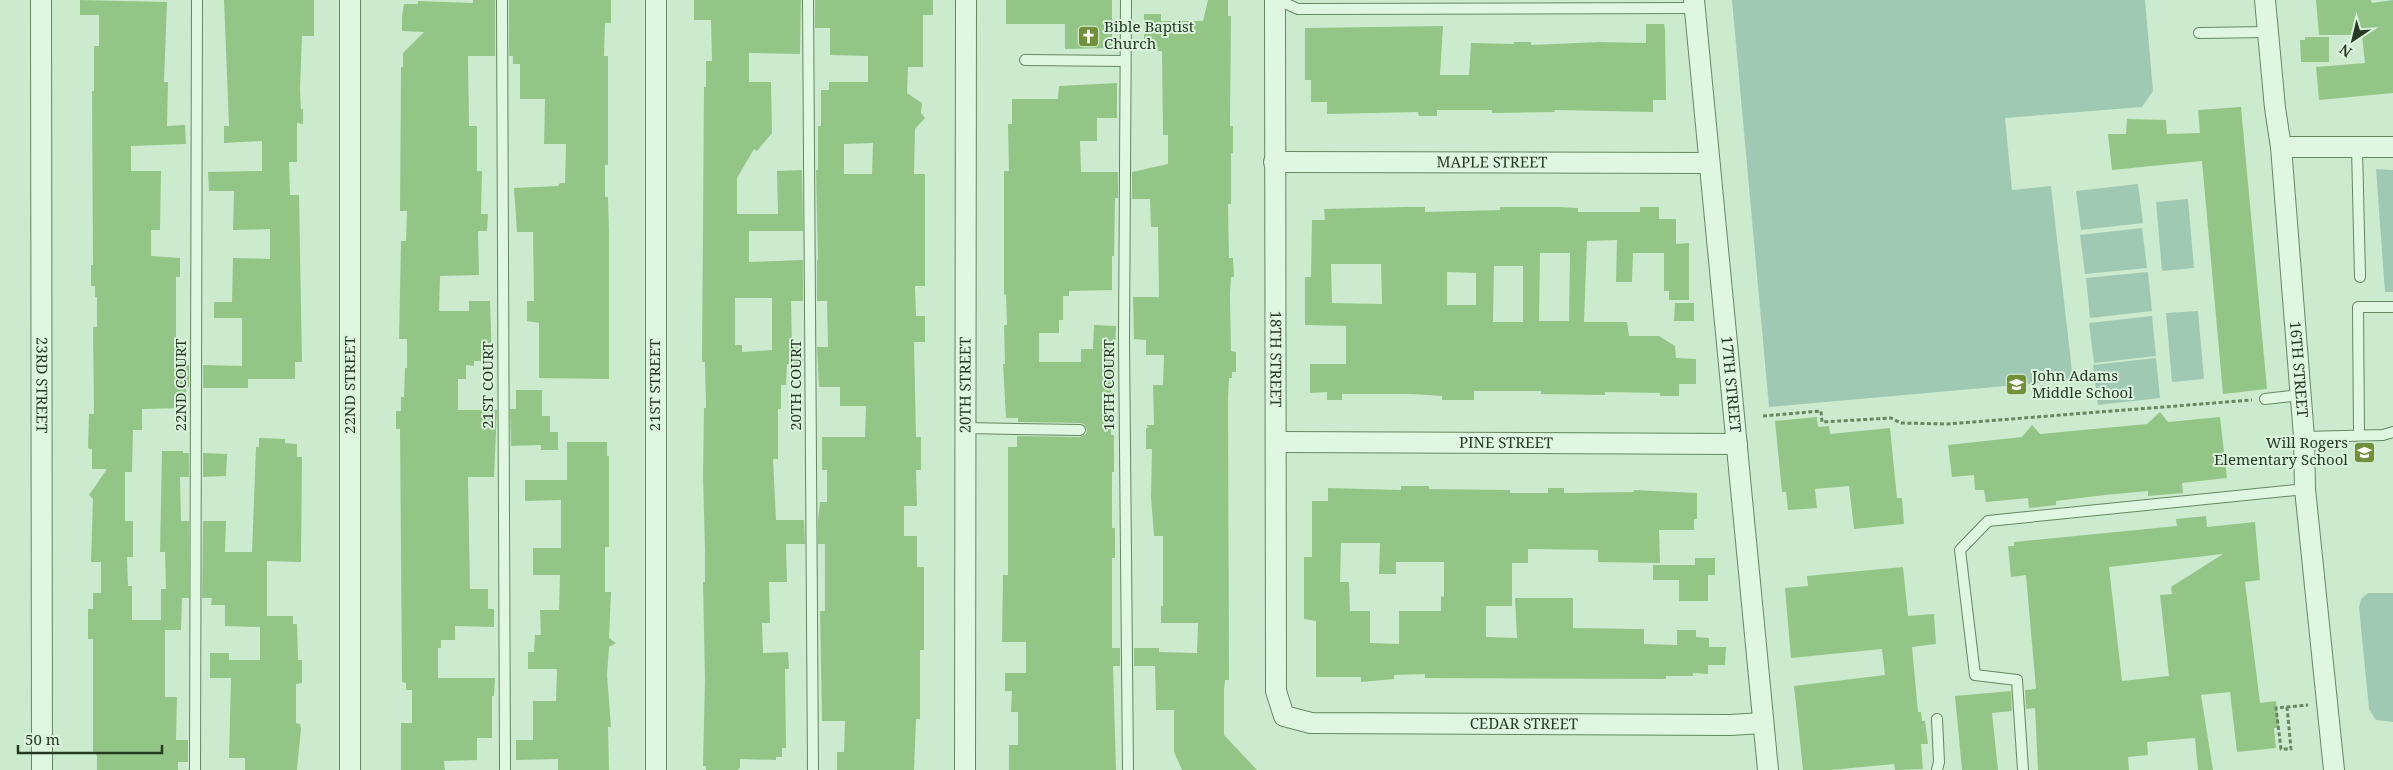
<svg xmlns="http://www.w3.org/2000/svg" width="2393" height="770" font-family="'Noto Serif',serif">
<style>
.green{fill:#a0c9b4}
.building{fill:#93c686;fill-rule:evenodd}
.lines{fill:none;stroke-linecap:round;stroke-linejoin:round}
.service-casing{stroke:#658761;stroke-width:12}
.minor-casing{stroke:#658761;stroke-width:22}
.path{stroke:#658761;stroke-width:3;stroke-dasharray:4 2.5;stroke-linecap:butt}
.service{stroke:#dff7e1;stroke-width:10}
.minor{stroke:#dff7e1;stroke-width:20}
.labels{text-anchor:middle;stroke-width:4;stroke-linejoin:round;paint-order:stroke}
.poi-label{font-size:15px;fill:#263923;stroke:#dbf3dd;text-anchor:start}
.street-label{font-size:15px;fill:#263923;stroke:#dbf3dd}
</style>
<rect width="100%" height="100%" fill="#ccebce"/>
<g class="green">
<polygon points="1732,0 2145,0 2153,91 2142,107 2005,118 2012,190 2051,186 2073,380 1769,407"/>
<polygon points="2376,169 2393,170 2393,292 2385,292"/>
<polygon points="2138,184 2143,223 2081,230 2076,191"/>
<polygon points="2188,199 2194,268 2162,271 2156,202"/>
<polygon points="2142,228 2147,268 2085,274 2080,235"/>
<polygon points="2148,272 2152,311 2090,318 2086,278"/>
<polygon points="2198,311 2204,379 2172,382 2166,313"/>
<polygon points="2152,316 2156,356 2094,363 2089,323"/>
<polygon points="2156,358 2160,398 2098,405 2093,365"/>
<polygon points="2368,593 2393,593 2393,722 2376,720 2369,709 2359,607 2361,599"/>
</g>
<g class="building">
<polygon points="80,0 167,2 164,82 168,82 167,126 185,125 186,144 131,146 131,171 161,171 160,230 151,230 151,256 180,258 180,277 176,277 176,345 185,346 185,365 189,365 189,387 186,387 186,408 142,409 142,430 133,430 132,472 125,472 125,521 133,521 133,557 127,557 128,586 132,586 132,620 161,620 161,589 166,589 165,552 160,552 162,451 183,451 183,453 189,453 189,477 180,477 181,521 189,521 189,598 182,598 181,630 165,630 165,697 177,697 176,740 188,740 188,762 178,762 178,770 97,770 97,756 93,751 93,639 88,639 88,609 93,609 93,593 101,593 101,562 91,562 93,499 89,495 107,469 92,469 92,449 89,449 88,447 89,414 94,414 93,327 97,327 97,297 95,297 95,286 91,286 91,265 93,265 92,91 94,91 94,46 99,46 99,15 80,15"/>
<polygon points="224,0 314,0 314,36 302,36 300,90 301,109 303,109 303,124 297,123 297,162 289,162 290,195 299,195 302,362 295,362 295,379 248,379 248,388 203,388 203,365 242,366 242,318 214,318 214,302 232,302 233,258 270,259 270,229 233,230 234,191 209,191 208,172 262,171 262,141 224,143 224,126 229,126"/>
<polygon points="473,0 495,0 495,56 468,56 469,126 477,126 477,171 482,171 481,214 488,214 487,231 478,231 479,275 440,276 439,311 469,311 469,301 490,301 492,361 474,361 474,366 466,365 466,379 458,379 458,410 497,410 494,477 468,477 470,589 488,589 488,609 494,609 494,627 455,626 455,640 441,640 441,648 438,648 438,678 495,678 494,696 492,696 492,738 477,738 477,760 444,761 445,770 401,770 401,723 412,723 412,690 406,690 406,683 402,682 400,429 396,429 396,411 401,411 401,397 404,397 405,368 407,368 407,339 399,339 401,241 406,241 407,211 400,211 401,67 403,67 403,53 424,32 402,31 402,17 404,4 418,4 418,1 473,3"/>
<polygon points="509,0 611,0 611,23 605,23 604,56 608,56 608,165 605,165 605,197 608,197 609,234 609,379 539,378 539,323 527,321 527,301 534,301 533,232 517,232 514,188 558,186 560,183 565,183 566,144 544,144 545,99 520,99 520,64 513,64 513,56 509,56"/>
<path d="M 694,0 L 801,0 L 800,54 L 749,53 L 749,82 L 771,82 L 772,133 L 757,151 L 754,149 L 737,178 L 737,214 L 778,214 L 777,171 L 802,170 L 803,231 L 749,231 L 749,262 L 803,260 L 803,301 L 791,301 L 792,345 L 803,347 L 803,364 L 787,364 L 786,385 L 781,385 L 781,409 L 778,409 L 778,459 L 773,459 L 776,520 L 804,520 L 805,544 L 786,544 L 787,582 L 769,582 L 770,623 L 762,623 L 763,653 L 788,652 L 789,669 L 785,669 L 786,748 L 782,748 L 782,757 L 776,757 L 776,760 L 740,759 L 740,768 L 737,770 L 706,770 L 706,766 L 703,766 L 705,680 L 703,582 L 705,582 L 705,550 L 703,476 L 704,408 L 706,408 L 705,362 L 702,362 L 704,87 L 706,87 L 706,61 L 712,61 L 711,20 L 694,20 ZM 735,298 L 772,298 L 772,350 L 742,352 L 742,345 L 735,345 Z"/>
<path d="M 815,0 L 933,0 L 933,15 L 923,15 L 923,67 L 908,67 L 907,93 L 922,103 L 921,113 L 925,118 L 915,129 L 914,174 L 925,174 L 925,286 L 915,286 L 916,316 L 925,316 L 925,342 L 914,342 L 916,437 L 921,437 L 921,470 L 916,470 L 917,506 L 904,506 L 904,536 L 917,536 L 917,567 L 924,567 L 924,650 L 920,650 L 920,719 L 916,719 L 914,770 L 837,770 L 837,752 L 844,752 L 845,721 L 822,721 L 820,611 L 825,611 L 825,544 L 818,544 L 818,520 L 820,502 L 827,502 L 827,470 L 822,470 L 822,437 L 865,437 L 866,406 L 840,406 L 840,387 L 819,387 L 817,347 L 828,347 L 827,301 L 817,301 L 817,260 L 818,260 L 816,170 L 818,170 L 818,126 L 821,126 L 821,90 L 829,90 L 829,82 L 868,82 L 868,56 L 830,55 L 830,28 L 815,28 ZM 873,143 L 872,174 L 844,174 L 844,144 Z"/>
<polygon points="1006,0 1112,0 1112,48 1065,49 1065,24 1006,24"/>
<polygon points="1208,0 1228,0 1228,16 1231,16 1230,126 1233,126 1233,153 1231,153 1231,204 1228,204 1229,258 1233,258 1234,277 1231,277 1230,294 1231,351 1236,352 1236,372 1232,372 1232,378 1229,378 1228,399 1229,680 1225,680 1224,690 1224,735 1257,770 1182,770 1174,752 1174,710 1156,710 1155,666 1134,666 1134,648 1159,648 1159,652 1197,653 1198,623 1161,623 1161,606 1163,606 1163,536 1154,536 1151,497 1152,449 1146,449 1146,428 1148,428 1147,425 1154,425 1153,385 1163,385 1164,355 1146,355 1146,340 1134,339 1133,297 1159,297 1158,227 1151,227 1150,199 1132,199 1132,172 1168,164 1168,135 1163,135 1162,51 1144,51 1144,14 1161,14 1161,21 1203,21"/>
<polygon points="2316,0 2371,0 2372,3 2393,0 2393,93 2319,100 2316,67 2365,63 2362,35 2319,35"/>
<polygon points="1646,24 1664,24 1665,30 1666,100 1653,100 1653,112 1554,110 1555,112 1492,113 1492,110 1437,110 1437,116 1419,116 1418,112 1327,114 1327,102 1311,102 1311,80 1305,80 1305,28 1443,26 1440,75 1469,75 1471,43 1514,44 1514,42 1531,42 1531,45 1600,42 1646,43"/>
<polygon points="2305,37 2329,37 2329,62 2301,62 2300,40 2305,40"/>
<polygon points="1117,83 1117,118 1097,118 1097,141 1080,141 1081,172 1118,172 1118,198 1115,198 1114,256 1112,256 1112,290 1069,291 1069,296 1063,296 1063,320 1059,320 1059,333 1039,333 1039,362 1081,362 1081,349 1093,349 1094,325 1116,326 1114,387 1111,387 1111,435 1114,435 1114,472 1112,472 1112,528 1115,528 1115,558 1112,558 1112,648 1120,648 1120,666 1113,666 1116,770 1009,770 1009,745 1018,745 1018,712 1011,712 1012,691 1005,691 1005,673 1026,673 1026,642 1002,642 1003,575 1008,575 1008,447 1017,447 1017,436 1080,437 1086,434 1087,430 1084,424 1080,423 1018,422 1018,418 1006,418 1003,364 1005,364 1004,325 1007,325 1006,294 1004,295 1004,171 1009,171 1008,124 1012,124 1012,99 1058,99 1059,86"/>
<polygon points="2241,107 2267,389 2223,394 2202,161 2112,170 2108,134 2126,134 2127,119 2166,120 2167,134 2200,133 2198,110"/>
<path d="M 1406,207 L 1425,207 L 1425,212 L 1500,210 L 1500,207 L 1558,207 L 1578,208 L 1578,212 L 1640,212 L 1640,207 L 1659,207 L 1659,219 L 1676,219 L 1676,244 L 1689,243 L 1689,300 L 1669,300 L 1669,291 L 1664,291 L 1664,253 L 1633,253 L 1632,282 L 1616,282 L 1617,240 L 1587,241 L 1584,322 L 1627,322 L 1629,336 L 1659,336 L 1675,346 L 1676,358 L 1696,359 L 1696,384 L 1679,384 L 1679,396 L 1660,396 L 1660,393 L 1605,392 L 1605,395 L 1541,394 L 1541,391 L 1474,391 L 1474,400 L 1442,400 L 1442,396 L 1411,394 L 1342,394 L 1342,400 L 1327,400 L 1327,392 L 1310,393 L 1310,364 L 1346,364 L 1346,326 L 1305,325 L 1305,277 L 1311,277 L 1312,220 L 1325,220 L 1324,209 ZM 1540,253 L 1570,253 L 1569,321 L 1539,321 ZM 1331,264 L 1381,264 L 1382,304 L 1332,303 ZM 1494,266 L 1523,266 L 1523,322 L 1493,322 ZM 1447,272 L 1476,273 L 1476,305 L 1447,305 Z"/>
<polygon points="1675,303 1694,303 1694,321 1674,321"/>
<polygon points="516,390 542,390 542,416 550,416 550,432 558,432 558,450 541,450 541,445 511,446 510,409 516,409"/>
<polygon points="2160,412 2168,422 2220,417 2227,478 2182,483 2183,493 2148,496 2148,491 2105,495 2056,501 2056,505 2029,508 2028,498 1986,502 1984,490 1975,490 1974,475 1952,477 1948,445 2022,437 2032,425 2040,434 2147,424"/>
<polygon points="1817,417 1818,427 1829,426 1830,434 1890,428 1897,498 1902,498 1904,524 1854,529 1849,486 1815,489 1817,508 1788,510 1786,492 1782,492 1775,421"/>
<polygon points="259,438 285,439 285,443 297,444 297,457 302,457 301,562 267,561 267,616 293,616 293,624 297,624 298,660 302,660 302,683 296,684 296,723 300,724 301,728 297,770 245,770 245,758 229,758 231,678 210,678 210,653 229,653 229,660 260,660 260,627 225,626 225,605 211,605 212,598 202,598 203,521 226,521 225,552 252,552 256,447 259,447"/>
<polygon points="567,442 607,442 607,456 609,456 609,547 605,547 605,592 611,592 609,638 616,643 609,647 607,675 611,727 608,727 609,770 558,770 558,759 516,760 516,740 533,740 533,701 556,701 557,669 528,669 528,652 534,652 535,635 541,635 540,610 559,610 560,575 533,575 533,548 561,548 561,500 525,501 525,480 567,480"/>
<polygon points="203,453 227,454 226,476 203,477"/>
<path d="M 1401,486 L 1429,486 L 1429,489 L 1510,490 L 1510,493 L 1548,493 L 1548,488 L 1564,488 L 1564,493 L 1634,492 L 1634,490 L 1697,493 L 1697,519 L 1694,519 L 1694,530 L 1659,530 L 1660,563 L 1598,562 L 1598,550 L 1528,549 L 1528,563 L 1512,563 L 1512,606 L 1486,606 L 1486,637 L 1517,638 L 1515,598 L 1573,598 L 1573,628 L 1644,629 L 1644,644 L 1677,645 L 1677,630 L 1696,630 L 1696,637 L 1709,638 L 1709,647 L 1726,647 L 1725,665 L 1708,665 L 1708,674 L 1693,673 L 1693,676 L 1666,676 L 1666,679 L 1425,678 L 1425,674 L 1394,675 L 1394,679 L 1361,682 L 1361,677 L 1316,677 L 1316,621 L 1304,619 L 1304,557 L 1312,557 L 1312,501 L 1328,501 L 1328,488 L 1401,490 ZM 1341,543 L 1380,543 L 1379,574 L 1396,574 L 1396,562 L 1444,562 L 1444,597 L 1441,596 L 1441,611 L 1399,611 L 1399,644 L 1370,643 L 1370,611 L 1350,611 L 1349,582 L 1340,582 Z"/>
<path d="M 2206,516 L 2207,527 L 2255,522 L 2260,580 L 2245,582 L 2260,703 L 2276,701 L 2279,728 L 2274,728 L 2276,748 L 2237,752 L 2230,692 L 2201,695 L 2213,770 L 2198,770 L 2195,738 L 2147,742 L 2148,755 L 2128,757 L 2129,770 L 2038,770 L 2035,708 L 2026,709 L 2025,690 L 2036,689 L 2026,575 L 2011,577 L 2008,546 L 2014,546 L 2014,542 L 2177,526 L 2176,519 ZM 2223,554 L 2171,587 L 2172,594 L 2160,595 L 2169,676 L 2122,681 L 2109,567 Z"/>
<polygon points="1695,558 1715,558 1715,575 1708,575 1708,601 1679,601 1679,580 1653,580 1653,565 1695,565"/>
<polygon points="1903,567 1908,616 1934,614 1936,644 1912,647 1918,712 1921,712 1922,721 1925,721 1928,744 1921,744 1923,769 1895,770 1894,764 1831,770 1803,770 1794,686 1885,675 1882,649 1791,658 1785,588 1808,586 1807,576"/>
<polygon points="2011,691 2012,711 1992,713 1998,770 1962,770 1955,696"/>
</g>
<g class="lines">
<defs>
<g id="service">
<polyline points="502,0 505,770"/>
<polyline points="808,0 813,770"/>
<polyline points="1126,0 1124,340 1128,770"/>
<polyline points="1278,0 1298,9 1694,8"/>
<polyline points="2199,33 2268,32"/>
<polyline points="1025,60 1125,61"/>
<polyline points="2357,147 2360,277"/>
<polyline points="2265,399 2300,395"/>
<polyline points="965,428 1080,430"/>
<polyline points="2359,435 2358,307 2393,307"/>
<polyline points="2304,437 2383,435 2393,432"/>
<polyline points="1937,719 1939,762 1937,770"/>
<polyline points="195,770 197,0"/>
<polyline points="2023,770 2017,680 1975,675 1960,550 1988,521 2305,489"/>
</g>
<g id="minor">
<path id="s1" d="M 41,0 L 42,770"/>
<polyline points="656,0 656,770"/>
<path id="s2" d="M 1275,0 L 1276,691 L 1284,716 L 1311,723 L 1730,725 L 1763,723"/>
<path id="s3" d="M 1694,0 L 1768,770"/>
<path id="s4" d="M 2265,0 L 2275,108 L 2281,147 L 2304,437 L 2305,489 L 2334,770"/>
<polyline points="2281,147 2393,147"/>
<path id="s5" d="M 1274,162 L 1709,163"/>
<path id="s6" d="M 1276,442 L 1737,444"/>
<polyline points="350,770 350,0"/>
<path id="s7" d="M 965,770 L 966,0"/>
</g>
</defs>
<use href="#service" class="service-casing"/>
<use href="#minor" class="minor-casing"/>
<g class="path">
<polyline points="1763,416 1821,411 1822,422 1891,418 1901,423 1947,424 2252,400"/>
<polyline points="2287,707 2291,749 2281,749 2276,708 2308,705"/>
</g>
<use href="#service" class="service"/>
<use href="#minor" class="minor"/>
</g>
<defs>
<symbol id="church-square" viewBox="-11 -11 22 22"><rect x="-9" y="-9" width="18" height="18" rx="4" fill="#709137" stroke="#dbf3dd"/><path d="M-1.2-6h2.4v3.5h3.3v2.4h-3.3V6h-2.4V-.1h-3.3v-2.4h3.3Z" fill="#fff"/></symbol>
<symbol id="school-square" viewBox="-11 -11 22 22"><rect x="-9" y="-9" width="18" height="18" rx="4" fill="#709137" stroke="#dbf3dd"/><path d="M0-5L7-2L0 1L-7-2ZM-4 1L0 2.5L4 1V4Q0 6-4 4Z" fill="#fff"/></symbol>
</defs>
<g fill-rule="evenodd">
<use href="#church-square" x="1076" y="24" width="25" height="25"/>
<use href="#school-square" x="2004" y="372" width="25" height="25"/>
<use href="#school-square" x="2352" y="440" width="25" height="25"/>
</g>
<g class="labels">
<g class="poi-label">
<text x="1104" y="32">Bible Baptist<tspan x="1104" dy="17">Church</tspan></text>
<text x="2032" y="381">John Adams<tspan x="2032" dy="17">Middle School</tspan></text>
<text x="2348" y="448" text-anchor="end">Will Rogers<tspan x="2348" dy="17">Elementary School</tspan></text>
</g>
<g class="street-label">
<text dy="5" stroke="none"><textPath href="#s5" startOffset="218">MAPLE STREET</textPath></text>
<text dy="5" stroke="none"><textPath href="#s2" startOffset="359">18TH STREET</textPath></text>
<text dy="5" stroke="none"><textPath href="#s4" startOffset="371">16TH STREET</textPath></text>
<text dy="5" stroke="none"><textPath href="#s1" startOffset="385">23RD STREET</textPath></text>
<text transform="translate(181 385) rotate(-90)" y="5">22ND COURT</text>
<text transform="translate(350 385) rotate(-90)" y="5">22ND STREET</text>
<text transform="translate(488 385) rotate(-90)" y="5">21ST COURT</text>
<text transform="translate(655 385) rotate(-90)" y="5">21ST STREET</text>
<text transform="translate(796 385) rotate(-90)" y="5">20TH COURT</text>
<text dy="5" stroke="none"><textPath href="#s7" startOffset="385">20TH STREET</textPath></text>
<text transform="translate(1109 385) rotate(-90)" y="5">18TH COURT</text>
<text dy="5" stroke="none"><textPath href="#s3" startOffset="386">17TH STREET</textPath></text>
<text dy="5" stroke="none"><textPath href="#s6" startOffset="230">PINE STREET</textPath></text>
<text dy="5" stroke="none"><textPath href="#s2" startOffset="958">CEDAR STREET</textPath></text>
</g>
</g>
<g transform="translate(2353 40) rotate(215)" stroke="#dbf3dd" stroke-width="4" paint-order="stroke">
<path d="M0-4L9 19L0 12L-9 19Z" fill="#263923"/>
<text y="-8" font-size="14" font-weight="bold" text-anchor="middle" fill="#263923">N</text>
</g>
<path d="M18 745v8h144v-8" fill="none" stroke="#263923" stroke-width="2.5"/>
<text x="25" y="745" font-size="15" fill="#263923" stroke="#dbf3dd" stroke-width="4" paint-order="stroke">50 m</text>
</svg>
